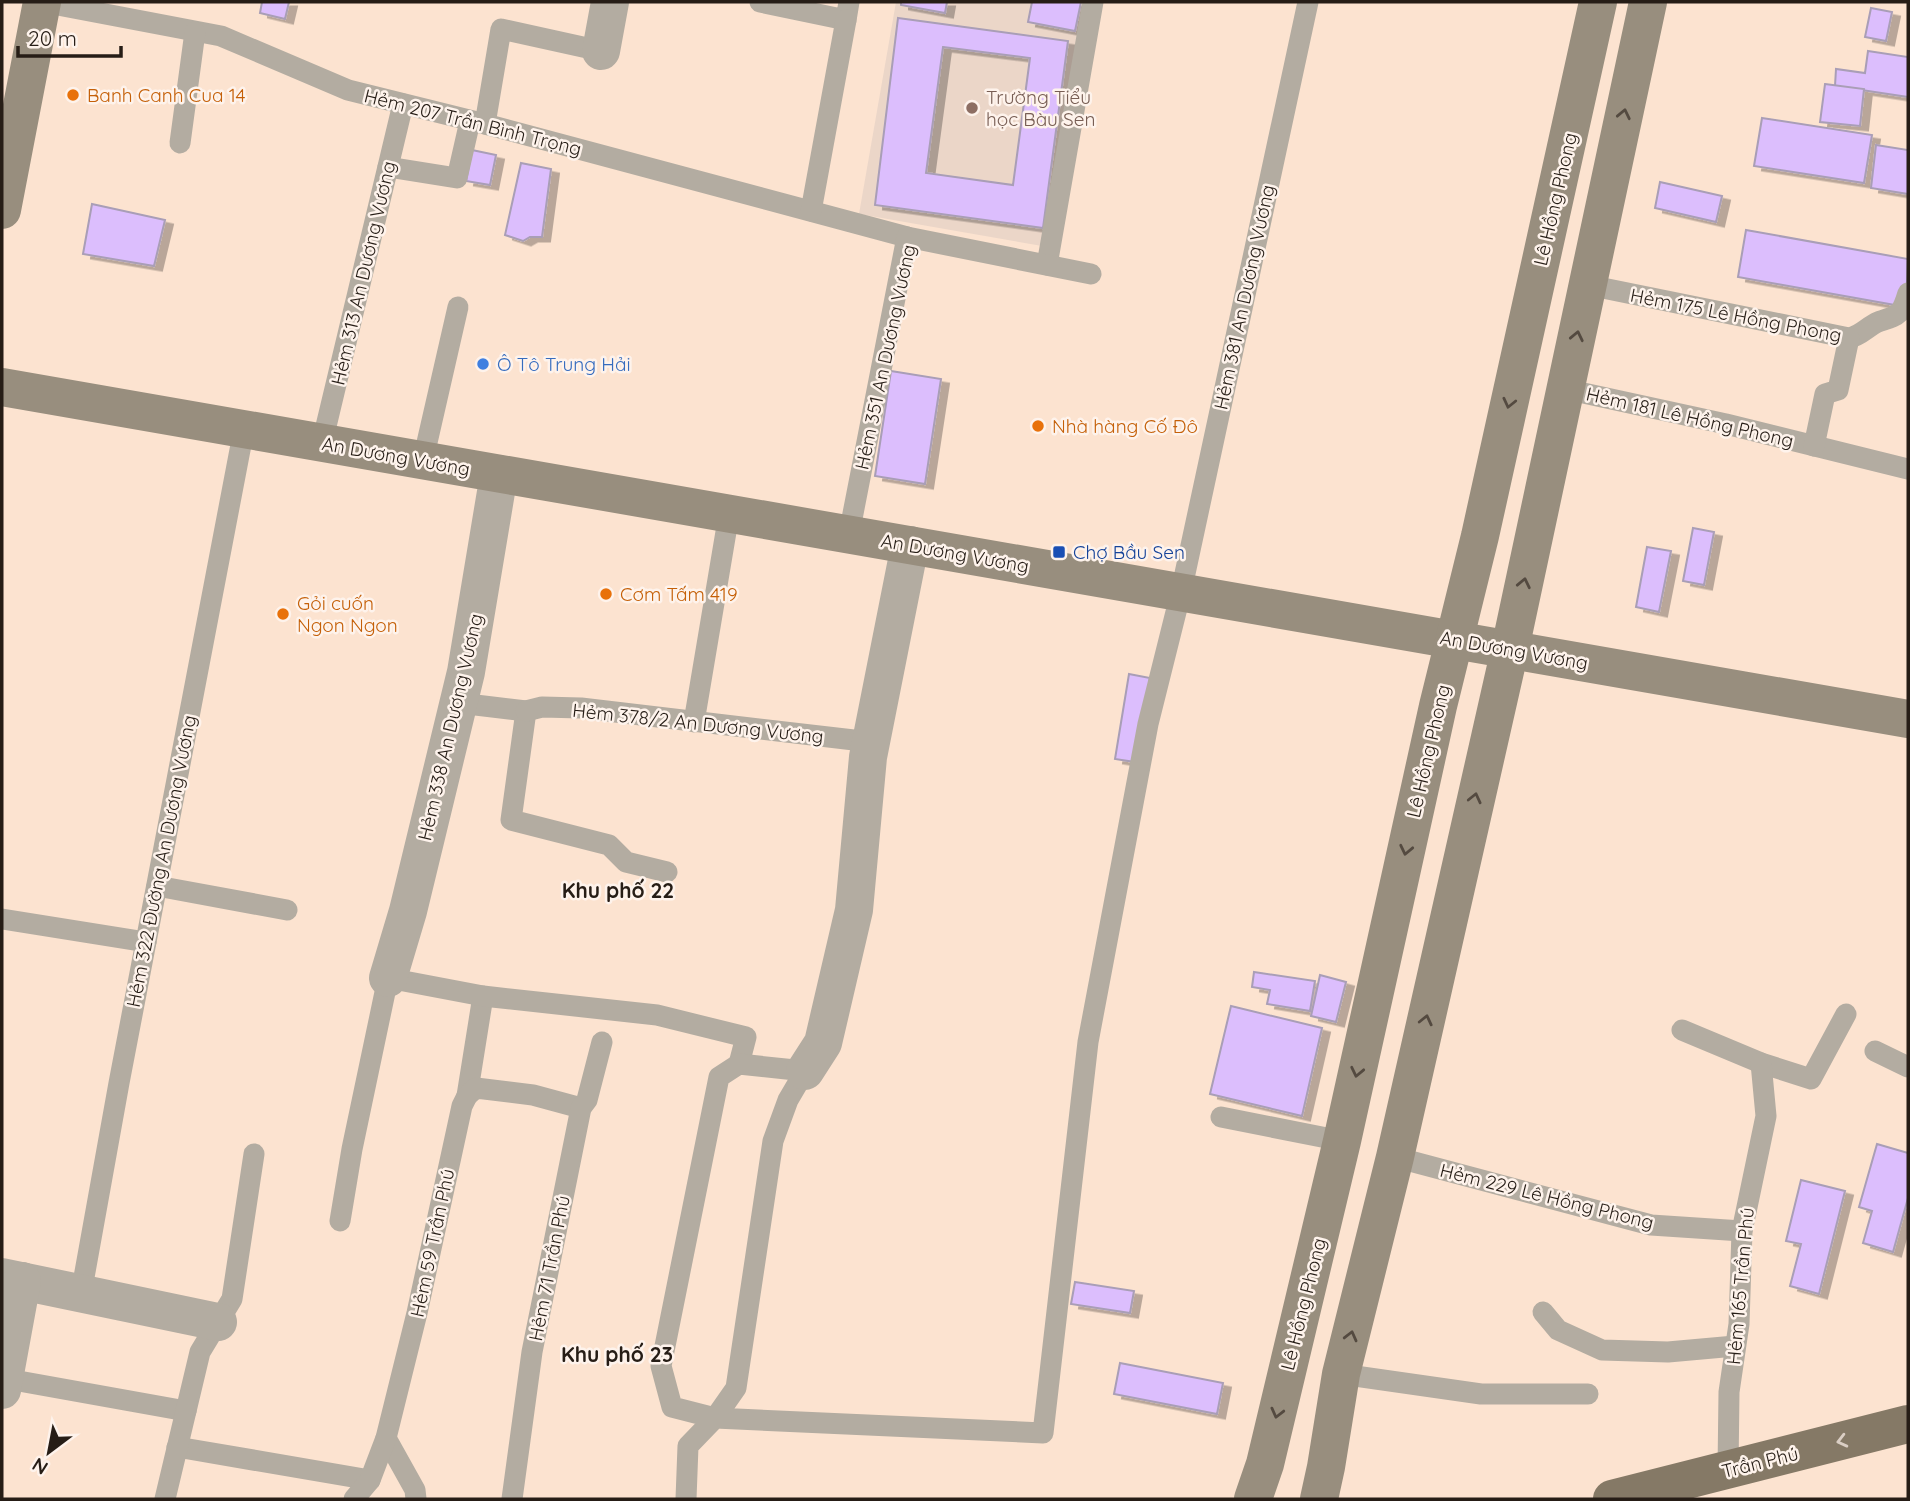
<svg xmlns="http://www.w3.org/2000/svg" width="1910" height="1501" font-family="Quicksand,sans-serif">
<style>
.education{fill:#ebd6c8}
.building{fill:#dcbefd;stroke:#a99eb6;stroke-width:2;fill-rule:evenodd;filter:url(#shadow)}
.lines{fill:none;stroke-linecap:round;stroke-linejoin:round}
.lane{stroke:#b3aca1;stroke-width:21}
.street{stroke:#b3aca1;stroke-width:38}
.secondary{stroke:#988e7e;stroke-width:38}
.primary{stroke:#857966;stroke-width:38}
.oneway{stroke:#544a40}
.oneway2{stroke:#dacec4}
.food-dot{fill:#e8710a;stroke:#fef3ec;stroke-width:2.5}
.education-dot{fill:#8d6e63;stroke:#fef3ec;stroke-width:2.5}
.shop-dot{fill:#3f7fe0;stroke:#fef3ec;stroke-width:2.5}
.transit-dot{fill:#1a4fb4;stroke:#fef3ec;stroke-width:2.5}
.labels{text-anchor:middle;stroke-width:5;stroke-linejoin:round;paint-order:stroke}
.food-label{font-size:19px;fill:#c56008;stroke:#fef3ec;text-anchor:start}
.education-label{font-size:19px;fill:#785e54;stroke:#fef3ec;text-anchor:start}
.street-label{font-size:19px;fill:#261d16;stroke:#fef3ec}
.shop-label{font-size:19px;fill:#366cbe;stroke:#fef3ec;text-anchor:start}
.transit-label{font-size:19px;fill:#164399;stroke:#fef3ec;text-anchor:start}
.neighbourhood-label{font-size:21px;font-weight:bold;fill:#261d16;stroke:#fef3ec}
</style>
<defs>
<filter id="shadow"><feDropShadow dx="8" dy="4.5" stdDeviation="0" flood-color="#0004"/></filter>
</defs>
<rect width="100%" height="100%" fill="#fce3d0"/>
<polygon class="education" points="896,2 1084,2 1042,246 859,214"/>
<g class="building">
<polygon points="262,2 289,2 285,19 260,13"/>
<polygon points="901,2 947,2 945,13 901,5"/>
<polygon points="1032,2 1081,2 1075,31 1028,22"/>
<polygon points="1871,8 1892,12 1886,41 1865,37"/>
<path d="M 898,18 L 1068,41 L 1043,228 L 875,205 ZM 943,47 L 1030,58 L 1013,185 L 926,173 Z"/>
<polygon points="1868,51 1908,57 1908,97 1835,86 1836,69 1865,73"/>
<polygon points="1825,84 1864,89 1860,126 1820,122"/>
<polygon points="1762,118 1872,135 1864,183 1754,166"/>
<polygon points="1876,145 1908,150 1908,194 1871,188"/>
<polygon points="472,150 496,155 490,185 466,181"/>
<polygon points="521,163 551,169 542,237 530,237 523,241 505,235"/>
<polygon points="1660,182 1722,196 1716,222 1655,208"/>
<polygon points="92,204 165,220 154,266 83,254"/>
<polygon points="1746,230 1908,259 1906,307 1738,277"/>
<polygon points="891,371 941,379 925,484 875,476"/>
<polygon points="1693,528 1714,532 1704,585 1683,581"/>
<polygon points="1647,547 1671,551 1659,612 1636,607"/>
<polygon points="1129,674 1150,678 1135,762 1115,759"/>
<polygon points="1254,972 1315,981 1310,1011 1267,1004 1270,990 1252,987"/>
<polygon points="1320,975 1346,982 1336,1022 1311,1016"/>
<polygon points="1231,1006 1322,1028 1302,1116 1210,1094"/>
<polygon points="1877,1144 1908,1153 1908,1198 1893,1252 1863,1243 1872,1211 1859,1207"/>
<polygon points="1801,1180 1845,1191 1819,1294 1790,1286 1801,1244 1786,1241"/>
<polygon points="1075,1282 1134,1291 1130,1313 1071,1304"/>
<polygon points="1120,1363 1223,1383 1217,1414 1114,1394"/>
</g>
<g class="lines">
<g class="lane">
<polyline points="42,2 221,36 348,90 485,124 907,237"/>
<polyline points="760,2 846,20 849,2"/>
<polyline points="485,124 501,29 601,51"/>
<polyline points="180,143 195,32"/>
<polyline points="388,167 457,178 470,121"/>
<polyline points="811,211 846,20"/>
<polyline points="1047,265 1093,2"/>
<path d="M 1588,285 L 1849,338 C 1861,336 1868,326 1878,322 C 1899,315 1901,316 1908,293"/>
<polyline points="1565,389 1726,424 1908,469"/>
<polyline points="322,443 403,104"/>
<polyline points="1814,446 1825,394 1838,390 1849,338"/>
<polyline points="423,460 458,307"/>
<polyline points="849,534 907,237 1091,274"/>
<polyline points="459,703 526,711 511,820 609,845 626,862 667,872"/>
<polyline points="526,711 542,707 581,708 871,742"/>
<polyline points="694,722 729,514"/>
<polyline points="157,886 287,910"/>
<polyline points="2,919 146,942"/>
<polyline points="1682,1030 1761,1063 1811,1079 1846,1014"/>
<polyline points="1875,1051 1908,1067"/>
<polyline points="467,1096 483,996"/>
<polyline points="1221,1117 1342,1141"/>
<polyline points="1395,1157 1651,1225 1742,1231"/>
<polyline points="340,1221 352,1149 388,978 483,996 657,1015 746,1037 739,1064"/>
<polyline points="81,1294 119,1083 244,429"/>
<polyline points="1543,1312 1558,1330 1602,1350 1668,1352 1735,1346"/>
<polyline points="1341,1374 1481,1394 1588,1394"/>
<polyline points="2,1378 186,1411"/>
<polyline points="386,1438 415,1490 416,1499"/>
<polyline points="177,1447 370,1480"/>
<polyline points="1728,1470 1729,1392 1739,1324 1742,1231 1766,1116 1761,1063"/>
<polyline points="165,1499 200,1352 232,1299 254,1154"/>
<polyline points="354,1499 370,1480 386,1438 417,1313 462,1106 467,1096 476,1088 533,1095 581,1108"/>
<polyline points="512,1499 532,1352 581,1108 587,1100 602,1042"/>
<polyline points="686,1499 688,1446 715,1418 736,1388 773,1141 788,1100 805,1071 739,1064 719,1077 661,1366 672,1407 715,1418 1043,1433 1088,1042 1148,724 1181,592 1308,2"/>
</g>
<g class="street">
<polyline points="601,51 610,2"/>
<polyline points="388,978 408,911 466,672 499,474"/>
<polyline points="805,1071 823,1043 854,910 868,757 910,545"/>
<polyline points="2,1277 218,1322"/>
<polyline points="2,1390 22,1281"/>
</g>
<g class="secondary">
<polyline points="2,210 42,2"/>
<polyline points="2,387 1908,719"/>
<polyline points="1253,1499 1265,1464 1342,1141 1438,706 1480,536 1598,2"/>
<polyline points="1319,1499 1326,1467 1341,1374 1395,1157 1510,649 1648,2"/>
</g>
<polyline class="primary" points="1612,1499 1908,1424"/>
</g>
<defs><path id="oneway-chevron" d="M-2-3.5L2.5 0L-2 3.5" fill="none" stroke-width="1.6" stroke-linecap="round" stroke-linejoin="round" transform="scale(1.75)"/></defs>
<g class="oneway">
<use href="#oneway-chevron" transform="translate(1624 114) rotate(-78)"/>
<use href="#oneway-chevron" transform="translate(1577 336) rotate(-78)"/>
<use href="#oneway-chevron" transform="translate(1509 403) rotate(103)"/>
<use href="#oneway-chevron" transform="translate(1524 583) rotate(-78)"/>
<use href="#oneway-chevron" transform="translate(1475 798) rotate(-77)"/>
<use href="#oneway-chevron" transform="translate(1406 850) rotate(102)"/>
<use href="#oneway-chevron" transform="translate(1426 1020) rotate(-77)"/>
<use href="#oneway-chevron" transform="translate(1357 1072) rotate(102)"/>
<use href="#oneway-chevron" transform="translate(1351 1336) rotate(-76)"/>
<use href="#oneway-chevron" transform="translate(1277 1413) rotate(104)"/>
</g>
<use class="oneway2" href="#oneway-chevron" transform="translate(1842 1441) rotate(166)"/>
<g class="food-dot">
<circle cx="73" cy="95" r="7"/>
<circle cx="1038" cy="426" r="7"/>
<circle cx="606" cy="594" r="7"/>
<circle cx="283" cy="614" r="7"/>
</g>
<circle class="education-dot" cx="972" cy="108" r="7"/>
<circle class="shop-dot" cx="483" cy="364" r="7"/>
<rect class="transit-dot" x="1052" y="545" width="14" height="14" rx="3.5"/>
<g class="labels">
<g class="food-label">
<text x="87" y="102">Banh Canh Cua 14</text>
<text x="1052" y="433">Nhà hàng Cố Đô</text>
<text x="620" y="601">Cơm Tấm 419</text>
<text x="297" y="610">Gỏi cuốn<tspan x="297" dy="22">Ngon Ngon</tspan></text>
</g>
<g class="education-label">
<text x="986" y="104">Trường Tiểu<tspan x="986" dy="22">học Bàu Sen</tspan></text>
</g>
<g class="street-label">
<text transform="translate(473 122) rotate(14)" y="7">Hẻm 207 Trần Bình Trọng</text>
<text transform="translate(1555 199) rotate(-77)" y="7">Lê Hồng Phong</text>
<text transform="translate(363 273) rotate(-77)" y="7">Hẻm 313 An Dương Vương</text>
<text transform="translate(1244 297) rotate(-78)" y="7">Hẻm 381 An Dương Vương</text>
<text transform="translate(1736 315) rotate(11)" y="7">Hẻm 175 Lê Hồng Phong</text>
<text transform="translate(885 357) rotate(-78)" y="7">Hẻm 351 An Dương Vương</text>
<text transform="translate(1690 417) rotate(13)" y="7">Hẻm 181 Lê Hồng Phong</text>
<text transform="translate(396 456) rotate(10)" y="7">An Dương Vương</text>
<text transform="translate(955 553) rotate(10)" y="7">An Dương Vương</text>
<text transform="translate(1514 650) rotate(10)" y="7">An Dương Vương</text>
<text transform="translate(698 723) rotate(6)" y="7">Hẻm 378/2 An Dương Vương</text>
<text transform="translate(450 727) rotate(-77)" y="7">Hẻm 338 An Dương Vương</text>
<text transform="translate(1428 751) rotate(-77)" y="7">Lê Hồng Phong</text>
<text transform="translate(161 861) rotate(-79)" y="7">Hẻm 322 Đường An Dương Vương</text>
<text transform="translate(1547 1196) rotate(14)" y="7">Hẻm 229 Lê Hồng Phong</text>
<text transform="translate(432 1243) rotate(-78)" y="7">Hẻm 59 Trần Phú</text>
<text transform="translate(549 1268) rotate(-79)" y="7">Hẻm 71 Trần Phú</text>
<text transform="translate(1740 1286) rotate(-85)" y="7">Hẻm 165 Trần Phú</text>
<text transform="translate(1303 1304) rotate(-76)" y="7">Lê Hồng Phong</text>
<text transform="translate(1760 1462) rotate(-14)" y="7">Trần Phú</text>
</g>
<g class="shop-label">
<text x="497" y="371">Ô Tô Trung Hải</text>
</g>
<g class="transit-label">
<text x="1073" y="559">Chợ Bầu Sen</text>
</g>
<g class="neighbourhood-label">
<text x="618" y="898">Khu phố 22</text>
<text x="617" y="1362">Khu phố 23</text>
</g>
</g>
<rect width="1910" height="1501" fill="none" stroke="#261d16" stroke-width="7"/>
<g transform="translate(49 1452) rotate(212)" stroke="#fef3ec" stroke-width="5" paint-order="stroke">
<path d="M0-5L12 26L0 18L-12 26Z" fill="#261d16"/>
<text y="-10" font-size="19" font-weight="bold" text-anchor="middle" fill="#261d16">N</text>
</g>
<path d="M18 46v10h103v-10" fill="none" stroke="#261d16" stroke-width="3.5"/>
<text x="28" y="46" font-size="21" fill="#261d16" stroke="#fef3ec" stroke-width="5" paint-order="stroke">20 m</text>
</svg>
